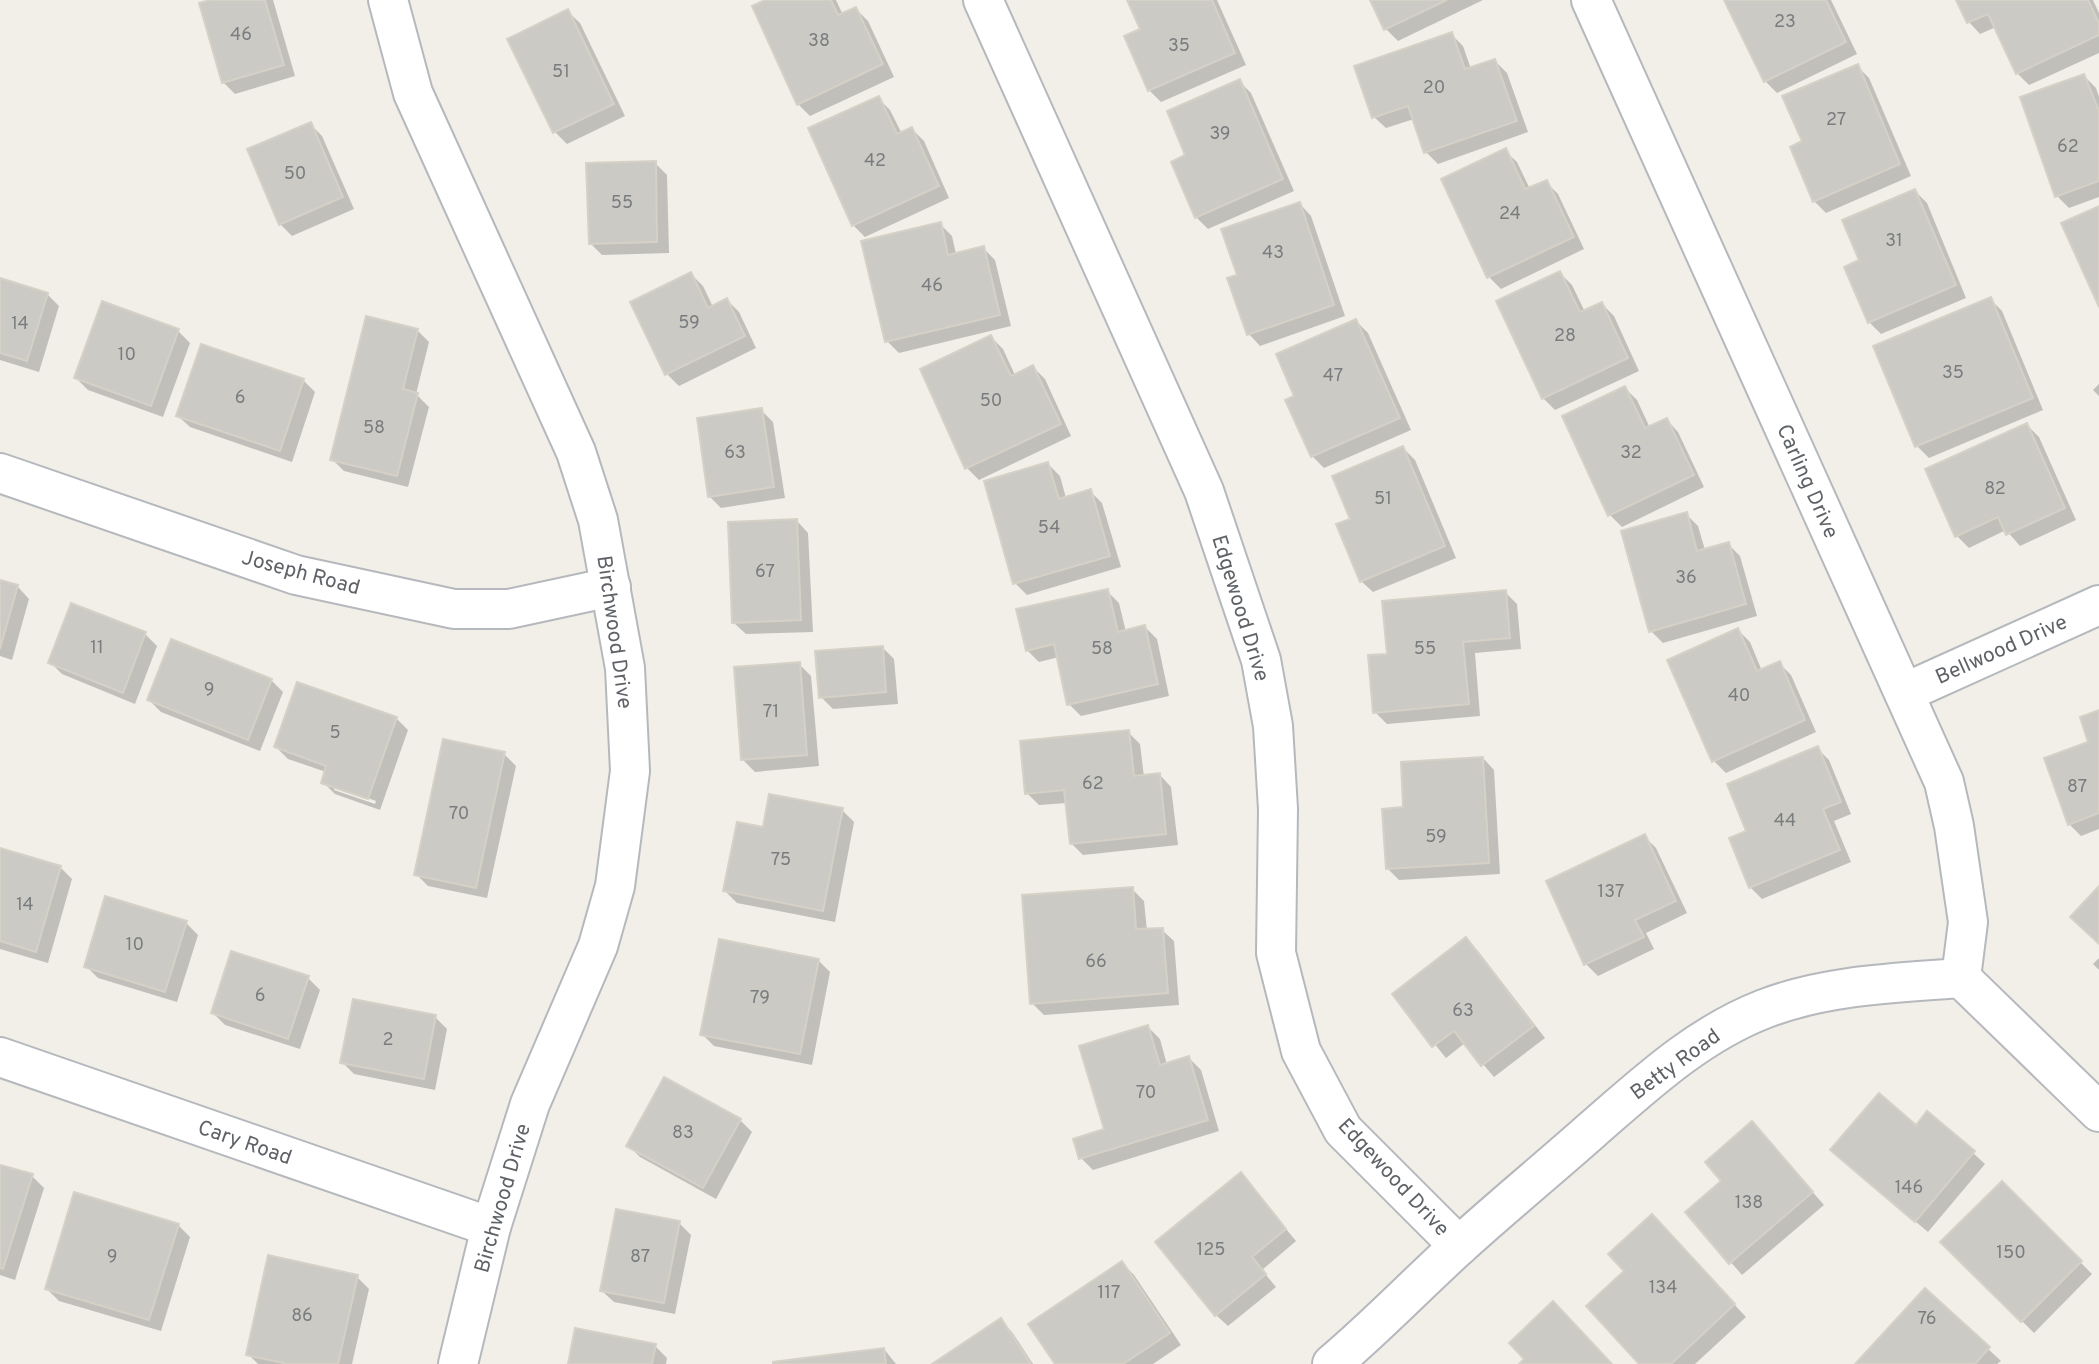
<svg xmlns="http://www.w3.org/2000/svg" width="2099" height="1364" font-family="Overpass,sans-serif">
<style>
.shadow{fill:#0003;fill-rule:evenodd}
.building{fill:#cccac5;stroke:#d6d1c6;stroke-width:2}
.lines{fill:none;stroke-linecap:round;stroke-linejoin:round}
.minor-casing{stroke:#b5b8bc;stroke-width:42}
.minor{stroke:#fff;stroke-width:38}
.labels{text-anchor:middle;stroke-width:5;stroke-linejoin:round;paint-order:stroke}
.number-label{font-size:18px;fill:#7a7d7f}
.street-label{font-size:21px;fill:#5f6368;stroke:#fff}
</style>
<rect width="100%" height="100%" fill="#f1efe8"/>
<g class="shadow">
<polygon points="216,0 273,0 295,76 235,94 223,82"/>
<polygon points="770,0 836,0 843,15 856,9 868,21 894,77 810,116 798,104"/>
<polygon points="1129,0 1217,0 1246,65 1161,102 1149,90 1142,30"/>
<polygon points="1372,0 1483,0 1398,41 1386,29"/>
<polygon points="1726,0 1831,0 1857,54 1777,93 1765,81"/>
<polygon points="1958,0 2093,0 2099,13 2099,53 2029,85 2017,73 1996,27 1980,34 1969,22"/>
<polygon points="568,12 580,23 625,116 567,144 555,132"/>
<polygon points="1451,34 1463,46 1471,69 1495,61 1507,73 1528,132 1438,164 1426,152 1414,119 1386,128 1374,117"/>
<polygon points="1857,66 1869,78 1911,176 1826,213 1814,201 1804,142"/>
<polygon points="2084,76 2096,88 2099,97 2099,197 2069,208 2057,196"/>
<polygon points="1239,81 1251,93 1294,191 1208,229 1196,217 1188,156"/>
<polygon points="878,98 890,110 902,134 912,129 924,141 949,198 865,237 853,225"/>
<polygon points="310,124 322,136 354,209 292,236 280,224"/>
<polygon points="1505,151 1517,162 1530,189 1546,182 1558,194 1584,249 1501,289 1489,277"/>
<polygon points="655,163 667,175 669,253 602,255 590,243"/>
<polygon points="1915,191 1927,203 1966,298 1881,334 1869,322 1861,261"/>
<polygon points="1300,204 1311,216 1345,316 1260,346 1249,334 1239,276"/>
<polygon points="940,224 952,236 956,254 983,248 995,260 1011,326 899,353 887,341"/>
<polygon points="1560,273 1572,285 1585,312 1602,304 1614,316 1639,371 1555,410 1543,398 1498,302"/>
<polygon points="691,274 703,286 713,307 727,300 739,312 756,348 679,386 667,374"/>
<polygon points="0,280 47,294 59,306 39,372 0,360"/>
<polygon points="1990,299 2002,311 2043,410 1929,458 1917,446 1875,347"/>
<polygon points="1356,321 1368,333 1411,430 1324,468 1312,456 1297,397"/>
<polygon points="417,330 429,342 416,394 429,407 408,487 344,471 332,459"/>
<polygon points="178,331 190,343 163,417 88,390 76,378"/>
<polygon points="991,337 1003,349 1015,375 1033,367 1045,379 1071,436 979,480 967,468"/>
<polygon points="303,380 315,392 292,462 190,427 178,416"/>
<polygon points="2099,384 2099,396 2093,390"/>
<polygon points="1625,388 1637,400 1650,428 1667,420 1678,432 1704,487 1622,527 1610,515"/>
<polygon points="761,410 773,422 785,498 721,508 709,496"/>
<polygon points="2027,425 2039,437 2076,520 2020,546 2006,530 1969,548 1957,536"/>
<polygon points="1403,448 1415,460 1456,558 1373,592 1361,581 1352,520"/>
<polygon points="1048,464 1060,476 1066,498 1090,491 1102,503 1121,567 1027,595 1015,583"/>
<polygon points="1686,514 1698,526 1705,550 1728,544 1740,556 1757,616 1663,643 1651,631"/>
<polygon points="797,521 808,533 813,632 746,634 734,623"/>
<polygon points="0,582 18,587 29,599 12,660 0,656"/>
<polygon points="1107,591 1119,603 1126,632 1145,627 1157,639 1169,696 1081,716 1069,704 1059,657 1039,662 1027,650"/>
<polygon points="1505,592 1517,604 1521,649 1475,653 1480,716 1387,724 1375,712 1389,656"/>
<polygon points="1738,630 1750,642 1762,671 1779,663 1791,675 1816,732 1726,773 1714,761"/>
<polygon points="145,634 157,646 135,704 62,674 50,662"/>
<polygon points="882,647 894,659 898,704 833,709 821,697"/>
<polygon points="799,664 811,676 819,766 755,772 743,760"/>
<polygon points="271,680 283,692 260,751 161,712 149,700"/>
<polygon points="2099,712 2099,829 2081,836 2069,824"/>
<path d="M 396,718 L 408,730 L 380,810 L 335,794 L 323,782 L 326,772 L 288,759 L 276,747 ZM 334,786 L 376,801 L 375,804 L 334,790 Z"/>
<polygon points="1128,732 1140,744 1144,777 1160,775 1171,787 1178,845 1083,855 1071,843 1067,803 1039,805 1027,793"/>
<polygon points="1817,748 1829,760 1851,814 1834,821 1851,862 1762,899 1750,887 1748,832"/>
<polygon points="504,754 516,766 487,898 428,886 416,874"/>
<polygon points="1483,758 1494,770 1500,874 1399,880 1387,868 1405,809"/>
<polygon points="842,810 854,822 835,922 737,903 725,891 764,829"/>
<polygon points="1644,836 1656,848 1687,913 1646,933 1654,949 1598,976 1586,964 1548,882"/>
<polygon points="0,850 60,867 72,879 48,963 0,949"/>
<polygon points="1132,889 1144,901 1147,931 1162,930 1174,941 1179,1005 1044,1015 1032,1003"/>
<polygon points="186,923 198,935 177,1002 98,978 86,966"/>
<polygon points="1466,939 1478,951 1545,1038 1494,1077 1465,1043 1446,1058 1394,994"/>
<polygon points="2099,958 2099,970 2093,964"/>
<polygon points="818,960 830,972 812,1065 714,1046 702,1034"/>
<polygon points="308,978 320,990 300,1049 225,1025 213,1013"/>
<polygon points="435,1017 447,1029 435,1090 354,1074 342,1062"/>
<polygon points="1148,1027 1160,1039 1167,1065 1189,1058 1201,1070 1219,1131 1093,1170 1081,1158 1106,1131"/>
<polygon points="740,1120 752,1132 716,1199 640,1157 628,1145"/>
<polygon points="1752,1123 1824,1205 1742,1275 1687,1212 1723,1181"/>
<polygon points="1916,1127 1973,1153 1985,1164 1928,1232 1845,1162"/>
<polygon points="0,1166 32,1176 44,1188 15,1280 0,1275"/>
<polygon points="1241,1175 1296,1241 1262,1270 1276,1287 1228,1326 1216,1315"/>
<polygon points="2002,1183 2092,1274 2034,1333 1943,1242"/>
<polygon points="679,1223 691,1235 675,1314 614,1302 602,1291"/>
<polygon points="178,1225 190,1237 161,1331 59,1301 47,1289"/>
<polygon points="1663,1228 1746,1317 1695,1364 1642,1364 1627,1271"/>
<polygon points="1122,1263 1134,1275 1181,1345 1153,1364 1057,1364"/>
<polygon points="357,1277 369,1289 352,1364 258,1364 248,1354"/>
<polygon points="1925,1290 2001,1361 1997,1364 1857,1364"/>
<polygon points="1000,1320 1012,1332 1033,1364 935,1364"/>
<polygon points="655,1346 667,1358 666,1364 570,1364"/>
<polygon points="884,1349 896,1364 775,1364"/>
</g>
<g class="building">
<polygon points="210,0 265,0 284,65 222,83 199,3"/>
<polygon points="765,0 831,0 838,15 856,7 883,64 797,105 752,6"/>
<polygon points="1127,0 1212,0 1235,53 1148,91 1124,36 1140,29"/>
<polygon points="1370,0 1447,0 1384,30"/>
<polygon points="1724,0 1826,0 1846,42 1764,82"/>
<polygon points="1956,0 2088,0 2099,23 2099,35 2016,74 1988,14 1967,23"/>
<polygon points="568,9 614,104 553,133 507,39"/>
<polygon points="1452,32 1465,69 1495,59 1517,121 1424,153 1408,106 1372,118 1354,66"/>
<polygon points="1858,64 1900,164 1813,202 1790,147 1802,141 1782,96"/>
<polygon points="2084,74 2099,111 2099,181 2055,197 2020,97"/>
<polygon points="1240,79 1283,179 1195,218 1171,162 1185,155 1167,111"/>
<polygon points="879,96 897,134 912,127 939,186 852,226 808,128"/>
<polygon points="311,122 343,197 279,225 247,149"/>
<polygon points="1506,148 1525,189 1547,180 1574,237 1487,278 1441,179"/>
<polygon points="656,161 657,242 589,244 586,163"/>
<polygon points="1915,189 1956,285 1868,323 1844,267 1859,260 1842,220"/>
<polygon points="1300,202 1334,305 1247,335 1227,278 1237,275 1221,229"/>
<polygon points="2099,206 2099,307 2061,223"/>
<polygon points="941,222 948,255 984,246 1000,315 885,342 861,241"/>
<polygon points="1560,271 1580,312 1602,302 1628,358 1542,399 1496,301"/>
<polygon points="691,272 708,308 727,298 745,336 665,375 630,302"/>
<polygon points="0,278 48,293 27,361 0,353"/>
<polygon points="1991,297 2033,398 1915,447 1873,346"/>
<polygon points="102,301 179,329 151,406 74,378"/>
<polygon points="366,316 418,329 403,389 418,393 397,476 330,460"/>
<polygon points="1356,319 1400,418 1311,457 1285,400 1294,396 1276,354"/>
<polygon points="991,335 1011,376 1033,365 1061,424 965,469 920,369"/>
<polygon points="201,344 304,379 280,451 176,416"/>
<polygon points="1625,386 1645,428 1667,418 1694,475 1608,516 1562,416"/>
<polygon points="762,408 774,487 708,497 697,418"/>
<polygon points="2027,423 2065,508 2006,535 1998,517 1955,537 1925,469"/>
<polygon points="1403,446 1445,546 1360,582 1336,524 1350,519 1332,476"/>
<polygon points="1048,462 1059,499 1091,489 1110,556 1013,584 984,481"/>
<polygon points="1687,512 1697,551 1729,542 1746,604 1649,632 1621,531"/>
<polygon points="797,519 801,620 732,623 728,522"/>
<polygon points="0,580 18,585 0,649"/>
<polygon points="1108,589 1118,632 1145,625 1158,684 1067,705 1054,644 1026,651 1016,609"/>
<polygon points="1506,590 1510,638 1463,642 1469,704 1373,713 1368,655 1387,654 1382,601"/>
<polygon points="71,603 146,632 123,693 48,663"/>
<polygon points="1738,628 1757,671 1780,661 1805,720 1712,762 1667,660"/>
<polygon points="171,639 272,679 248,740 147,700"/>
<polygon points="883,646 886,692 819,698 815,651"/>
<polygon points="800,662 807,755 741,760 734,667"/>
<polygon points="297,682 397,717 368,799 321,783 326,766 274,747"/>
<polygon points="2099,710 2099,813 2068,825 2044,758 2088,742 2080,717"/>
<polygon points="1129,730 1134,776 1160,773 1166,834 1070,844 1064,790 1025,794 1020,741"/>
<polygon points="443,739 505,752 476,888 414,875"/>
<polygon points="1818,746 1841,802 1823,809 1840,850 1749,888 1729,838 1746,831 1727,784"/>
<polygon points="1483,757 1489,863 1386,869 1382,809 1403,807 1401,762"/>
<polygon points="769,794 843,808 823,911 723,891 737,822 763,827"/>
<polygon points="1645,834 1676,901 1635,920 1644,937 1584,965 1546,881"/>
<polygon points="0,848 61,866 36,952 0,941"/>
<polygon points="2099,886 2099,944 2070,917"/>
<polygon points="1133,887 1136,929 1163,928 1168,993 1030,1004 1022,895"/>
<polygon points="105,896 187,921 165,992 84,967"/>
<polygon points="1466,937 1534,1026 1481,1066 1454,1031 1432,1047 1392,994"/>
<polygon points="719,939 819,959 800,1054 700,1035"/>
<polygon points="231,951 309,976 288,1039 211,1013"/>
<polygon points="353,999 436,1015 424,1079 340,1063"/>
<polygon points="1148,1025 1160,1065 1189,1056 1208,1120 1079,1159 1073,1139 1104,1129 1079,1046"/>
<polygon points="664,1077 741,1119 703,1188 626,1146"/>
<polygon points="1879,1093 1916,1125 1927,1111 1975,1151 1915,1222 1830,1150"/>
<polygon points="1752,1121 1813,1192 1729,1264 1685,1212 1721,1181 1705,1162"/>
<polygon points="0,1165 33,1174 3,1269 0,1268"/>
<polygon points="1241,1172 1286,1229 1252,1257 1266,1274 1215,1316 1155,1242"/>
<polygon points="2002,1181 2082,1261 2021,1322 1940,1242"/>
<polygon points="74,1192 179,1224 149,1320 45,1289"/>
<polygon points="616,1209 680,1221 664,1303 600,1291"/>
<polygon points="1652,1214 1735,1304 1671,1364 1639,1364 1586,1306 1624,1271 1608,1254"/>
<polygon points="268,1255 358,1275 338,1364 288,1364 246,1355"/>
<polygon points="1122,1261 1170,1333 1123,1364 1055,1364 1028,1324"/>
<polygon points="1925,1288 1990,1347 1975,1364 1855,1364"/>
<polygon points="1553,1301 1612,1364 1519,1364 1524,1359 1509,1343"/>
<polygon points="1001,1318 1031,1364 932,1364"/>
<polygon points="575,1328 656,1344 652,1364 568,1364"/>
<polygon points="884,1348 886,1364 773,1364 773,1362"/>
</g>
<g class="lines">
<defs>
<g id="minor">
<polyline points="388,0 413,93 576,452 598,520 625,668 630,771 615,886 598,946 530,1104 491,1227 458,1364"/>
<polyline points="983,0 1204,491 1261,660 1273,726 1278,809 1276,953 1301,1051 1343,1130 1459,1246"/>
<polyline points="1591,0 1944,782 1954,826 1968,922 1961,978"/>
<polyline points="0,473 296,575 454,609 509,609 611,587"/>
<polyline points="1904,693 2099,605"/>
<polyline points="0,1057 491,1227"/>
<path d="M 1332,1364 C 1377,1326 1417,1284 1460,1245 C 1503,1206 1548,1169 1592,1130 C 1645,1084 1697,1035 1764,1009 C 1826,985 1895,983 1961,978 L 2099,1112"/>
</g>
</defs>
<use href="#minor" class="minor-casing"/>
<use href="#minor" class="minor"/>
</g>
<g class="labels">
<g class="number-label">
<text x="1785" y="27">23</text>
<text x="241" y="40">46</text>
<text x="819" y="46">38</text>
<text x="1179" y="51">35</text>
<text x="561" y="77">51</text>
<text x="1434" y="93">20</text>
<text x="1836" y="125">27</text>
<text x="1220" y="139">39</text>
<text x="2068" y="152">62</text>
<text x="875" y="166">42</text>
<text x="295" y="179">50</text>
<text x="622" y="208">55</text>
<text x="1510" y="219">24</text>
<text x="1894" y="246">31</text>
<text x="1273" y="258">43</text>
<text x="932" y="291">46</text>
<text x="689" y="328">59</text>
<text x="20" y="329">14</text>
<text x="1565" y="341">28</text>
<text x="127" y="360">10</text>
<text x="1953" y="378">35</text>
<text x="1333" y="381">47</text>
<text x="240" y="403">6</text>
<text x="991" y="406">50</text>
<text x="374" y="433">58</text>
<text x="735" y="458">63</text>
<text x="1631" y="458">32</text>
<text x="1995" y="494">82</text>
<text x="1383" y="504">51</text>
<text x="1049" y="533">54</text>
<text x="765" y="577">67</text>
<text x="1686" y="583">36</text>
<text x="97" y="653">11</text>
<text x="1102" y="654">58</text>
<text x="1425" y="654">55</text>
<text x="209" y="695">9</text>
<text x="1739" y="701">40</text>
<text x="771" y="717">71</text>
<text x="335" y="738">5</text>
<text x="1093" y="789">62</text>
<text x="2077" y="792">87</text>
<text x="459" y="819">70</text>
<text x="1785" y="826">44</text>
<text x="1436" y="842">59</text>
<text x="781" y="865">75</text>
<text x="1611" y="897">137</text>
<text x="25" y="910">14</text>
<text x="135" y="950">10</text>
<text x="1096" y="967">66</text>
<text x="260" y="1001">6</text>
<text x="760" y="1003">79</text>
<text x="1463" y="1016">63</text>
<text x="388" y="1045">2</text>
<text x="1146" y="1098">70</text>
<text x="683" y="1138">83</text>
<text x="1909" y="1193">146</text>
<text x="1749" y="1208">138</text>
<text x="1211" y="1255">125</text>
<text x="2011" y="1258">150</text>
<text x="112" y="1262">9</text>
<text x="640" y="1262">87</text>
<text x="1663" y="1293">134</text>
<text x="1109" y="1298">117</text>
<text x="302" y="1321">86</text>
<text x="1927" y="1324">76</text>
</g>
<g class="street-label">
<text transform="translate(1808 481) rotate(66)" y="7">Carling Drive</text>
<text transform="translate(301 572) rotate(15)" y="7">Joseph Road</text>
<text transform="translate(1241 608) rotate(73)" y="7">Edgewood Drive</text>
<text transform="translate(615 632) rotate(82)" y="7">Birchwood Drive</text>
<text transform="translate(2001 649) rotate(-24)" y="7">Bellwood Drive</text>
<text transform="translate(1675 1064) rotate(-36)" y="7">Betty Road</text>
<text transform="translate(245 1142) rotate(19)" y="7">Cary Road</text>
<text transform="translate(1394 1177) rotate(47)" y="7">Edgewood Drive</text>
<text transform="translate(502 1198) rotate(-74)" y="7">Birchwood Drive</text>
</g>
</g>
</svg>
